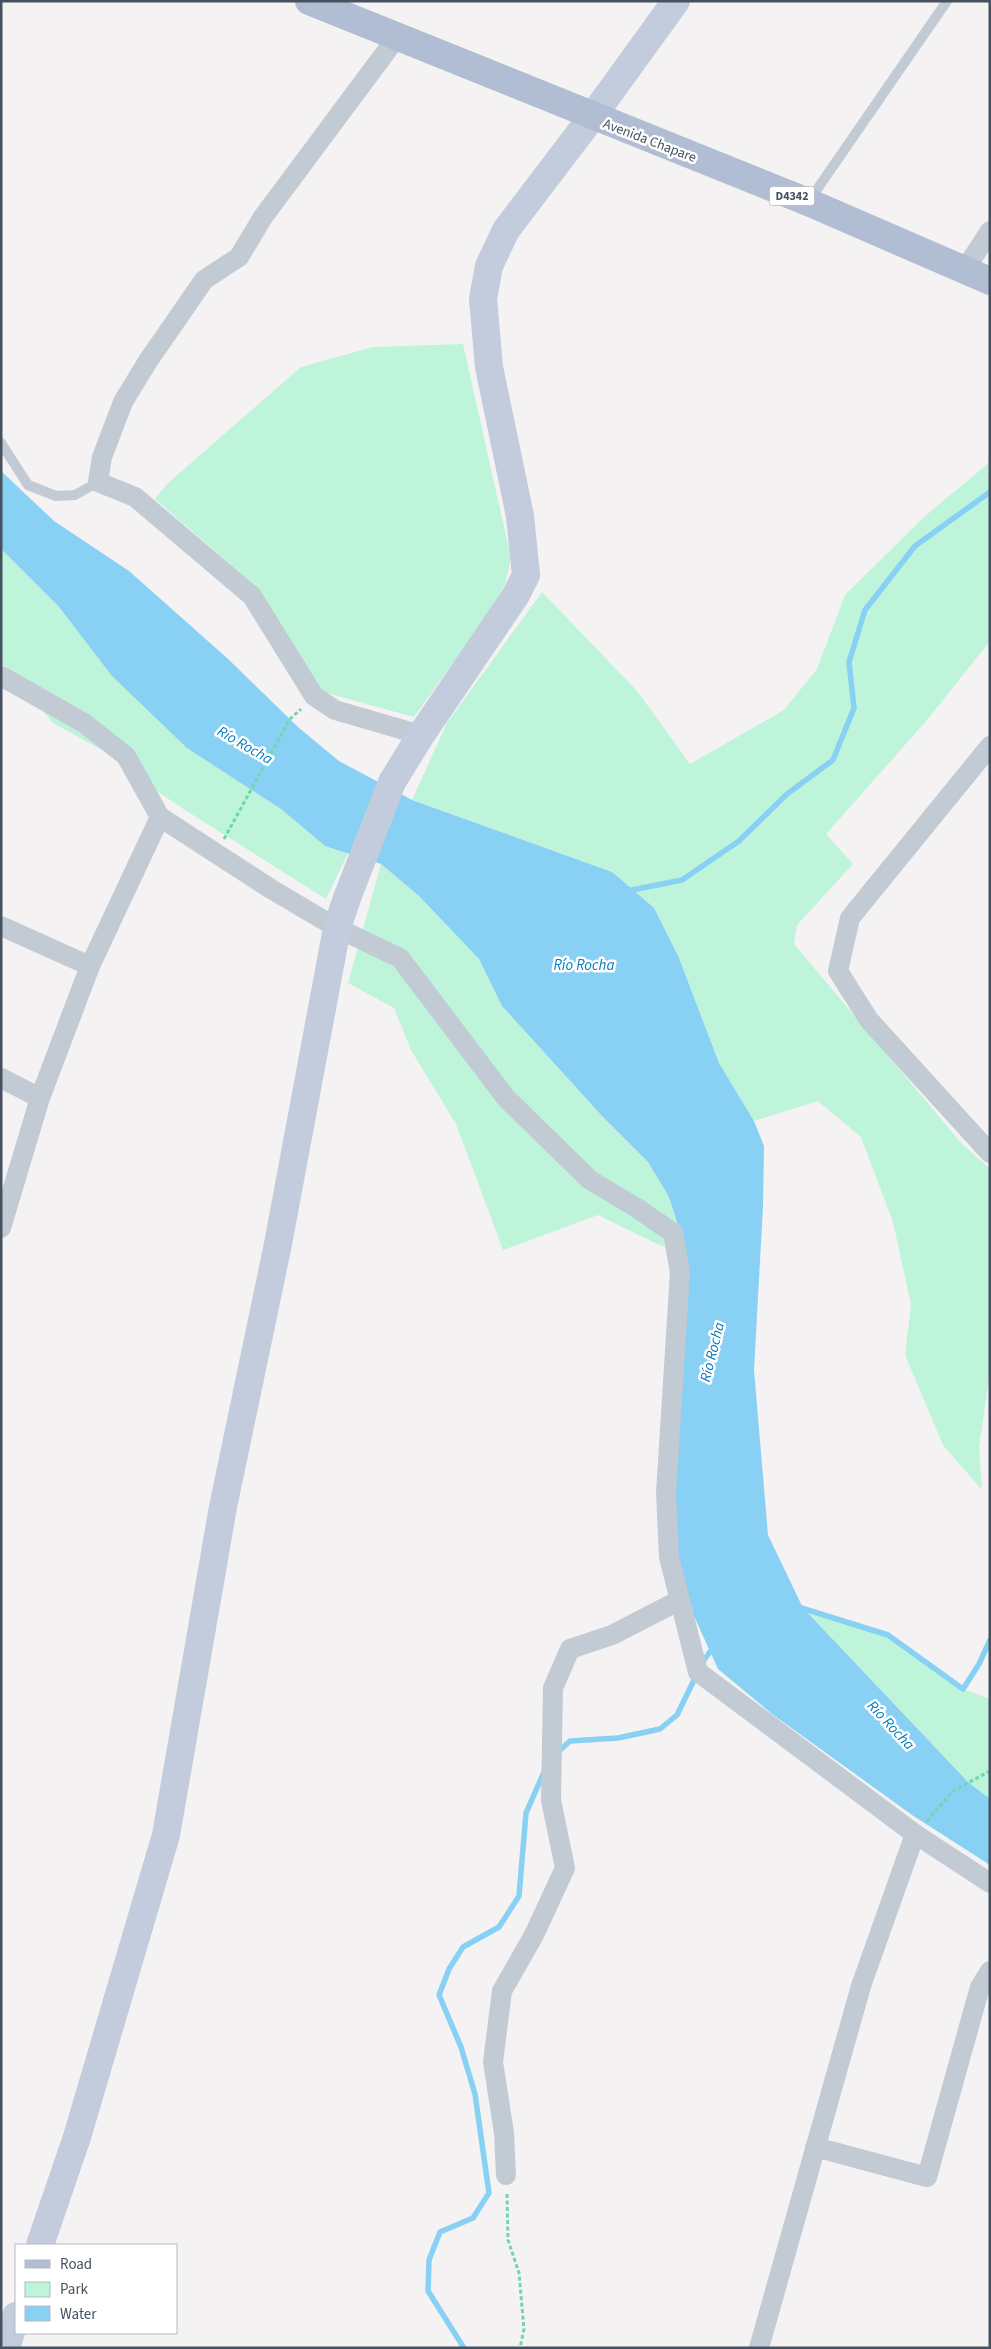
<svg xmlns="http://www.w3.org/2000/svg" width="991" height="2349" font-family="'Source Sans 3',sans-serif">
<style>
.green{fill:#bef4da}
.water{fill:#88d0f4}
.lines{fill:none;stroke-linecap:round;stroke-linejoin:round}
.stream{stroke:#88d0f4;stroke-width:5.5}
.path{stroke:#72d5b1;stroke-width:3;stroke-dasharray:4 2.5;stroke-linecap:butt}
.lane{stroke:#c2cad4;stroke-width:10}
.street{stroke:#c2cad4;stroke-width:20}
.secondary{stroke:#c3ccdc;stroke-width:28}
.primary{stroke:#b0bdd2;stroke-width:28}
.labels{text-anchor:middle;stroke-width:5;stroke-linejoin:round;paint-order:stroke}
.shield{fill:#fff;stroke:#7e8690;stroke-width:1}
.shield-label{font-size:12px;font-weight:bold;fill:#475261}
.street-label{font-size:14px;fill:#475261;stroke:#fff}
.water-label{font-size:15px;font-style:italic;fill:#007dbc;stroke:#fff}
</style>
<rect width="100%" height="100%" fill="#f4f2f2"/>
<g class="green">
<polygon points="463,344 511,558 505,585 481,624 414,717 323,692 257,587 155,499 167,484 301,367 373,347"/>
<polygon points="990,462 990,641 927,720 826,834 853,864 797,925 794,944 963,1145 990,1169 990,1371 979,1447 982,1490 943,1445 905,1355 911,1305 893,1222 861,1137 818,1101 754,1121 719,1063 679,958 612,872 412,800 447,723 542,592 637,691 690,764 784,710 817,669 845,595 924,517"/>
<polygon points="1,549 60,608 281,809 325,846 348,853 326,899 182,808 145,783 132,770 102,750 53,723 1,662"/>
<polygon points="381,864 419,896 479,959 502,1006 603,1117 648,1162 669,1197 687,1254 657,1244 598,1215 503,1250 456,1124 411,1050 394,1008 348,983"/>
<polygon points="803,1608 888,1635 963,1689 990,1699 990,1799 968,1782"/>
</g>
<polygon class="water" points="1,471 54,521 129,571 227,658 299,728 339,761 412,800 612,872 654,908 679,958 719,1063 754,1121 764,1146 763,1206 754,1370 768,1535 803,1608 968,1782 990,1799 990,1865 912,1815 772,1714 718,1669 694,1616 673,1538 687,1254 669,1197 648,1162 603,1117 502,1006 479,959 419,896 381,864 325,846 281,809 187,748 112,676 60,608 1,549"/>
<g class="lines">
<g class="stream">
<polyline points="627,891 682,880 739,841 787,794 833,760 854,708 849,662 865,610 915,546 990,492"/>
<polyline points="795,1606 888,1635 963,1689 979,1664 990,1640"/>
<polyline points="702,1663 714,1646"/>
<polyline points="560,1750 570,1741 618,1738 660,1729 677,1715 696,1676"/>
<polyline points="464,2348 428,2291 429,2260 440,2232 473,2218 489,2193 475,2094 461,2047 439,1995 449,1969 463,1947 499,1927 519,1896 526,1813 544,1772"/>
</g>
<g class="path">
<polyline points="224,839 290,719 301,709"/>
<polyline points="927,1821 953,1791 990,1771"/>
<polyline points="507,2194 508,2240 519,2273 524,2329 520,2348"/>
</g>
<g class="lane">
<polyline points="809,201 947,1"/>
<polyline points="1,443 28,485 56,496 75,495 98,482"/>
</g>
<g class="street">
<polyline points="397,37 263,217 239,257 204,280 148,361 123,402 102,457 98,482 135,497 252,596 314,696 335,710 421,735"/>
<polyline points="964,271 990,231"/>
<polyline points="1,676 84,723 126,756 160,817 271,889 337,928 400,958 506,1098 590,1180 637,1208 673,1233 680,1272 666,1493 669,1557 698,1672 915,1834 990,1883"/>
<polyline points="990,746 850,918 838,971 869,1020 990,1153"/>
<polyline points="1,926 90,966"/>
<polyline points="1,1078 40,1098"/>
<polyline points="1,1228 40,1098 90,966 160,817"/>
<polyline points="815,2147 927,2177 980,1987 990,1971"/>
<polyline points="506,2175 504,2133 493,2062 502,1991 534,1935 565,1868 551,1800 553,1688 570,1649 612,1635 680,1600"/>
<polyline points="759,2348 861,1986 915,1834"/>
</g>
<g class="secondary">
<polyline points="40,2245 77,2137 166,1835 223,1507 278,1244 337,928 347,898 392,782 421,735 516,595 526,575 520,516 489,367 483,299 489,266 506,230 592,117 676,1"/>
<polyline points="6,2348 16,2316"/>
</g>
<polyline class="primary" points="309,1 808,202 990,281"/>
</g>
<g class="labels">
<rect class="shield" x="769.5" y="186.5" width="45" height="19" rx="4"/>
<g class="shield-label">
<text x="792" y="200">D4342</text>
</g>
<g class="street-label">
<text transform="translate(650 140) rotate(21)" y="5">Avenida Chapare</text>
</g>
<g class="water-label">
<text transform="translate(245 745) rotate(30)" y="5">Río Rocha</text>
<text x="584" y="970">Río Rocha</text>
<text transform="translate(712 1352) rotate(-76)" y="5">Río Rocha</text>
<text transform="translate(891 1725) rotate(47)" y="5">Río Rocha</text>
</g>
</g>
<rect width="991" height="2349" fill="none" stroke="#475261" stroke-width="5"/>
<rect x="15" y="2244" width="162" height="90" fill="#ffffff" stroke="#b5bac0"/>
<rect x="25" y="2260" width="25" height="8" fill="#b0bdd2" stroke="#b5bac0"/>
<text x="60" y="2269" font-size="15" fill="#475261">Road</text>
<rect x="25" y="2282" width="25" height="15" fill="#bef4da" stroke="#b5bac0"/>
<text x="60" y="2294" font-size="15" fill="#475261">Park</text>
<rect x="25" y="2306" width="25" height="15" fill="#88d0f4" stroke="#b5bac0"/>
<text x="60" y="2319" font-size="15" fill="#475261">Water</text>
</svg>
